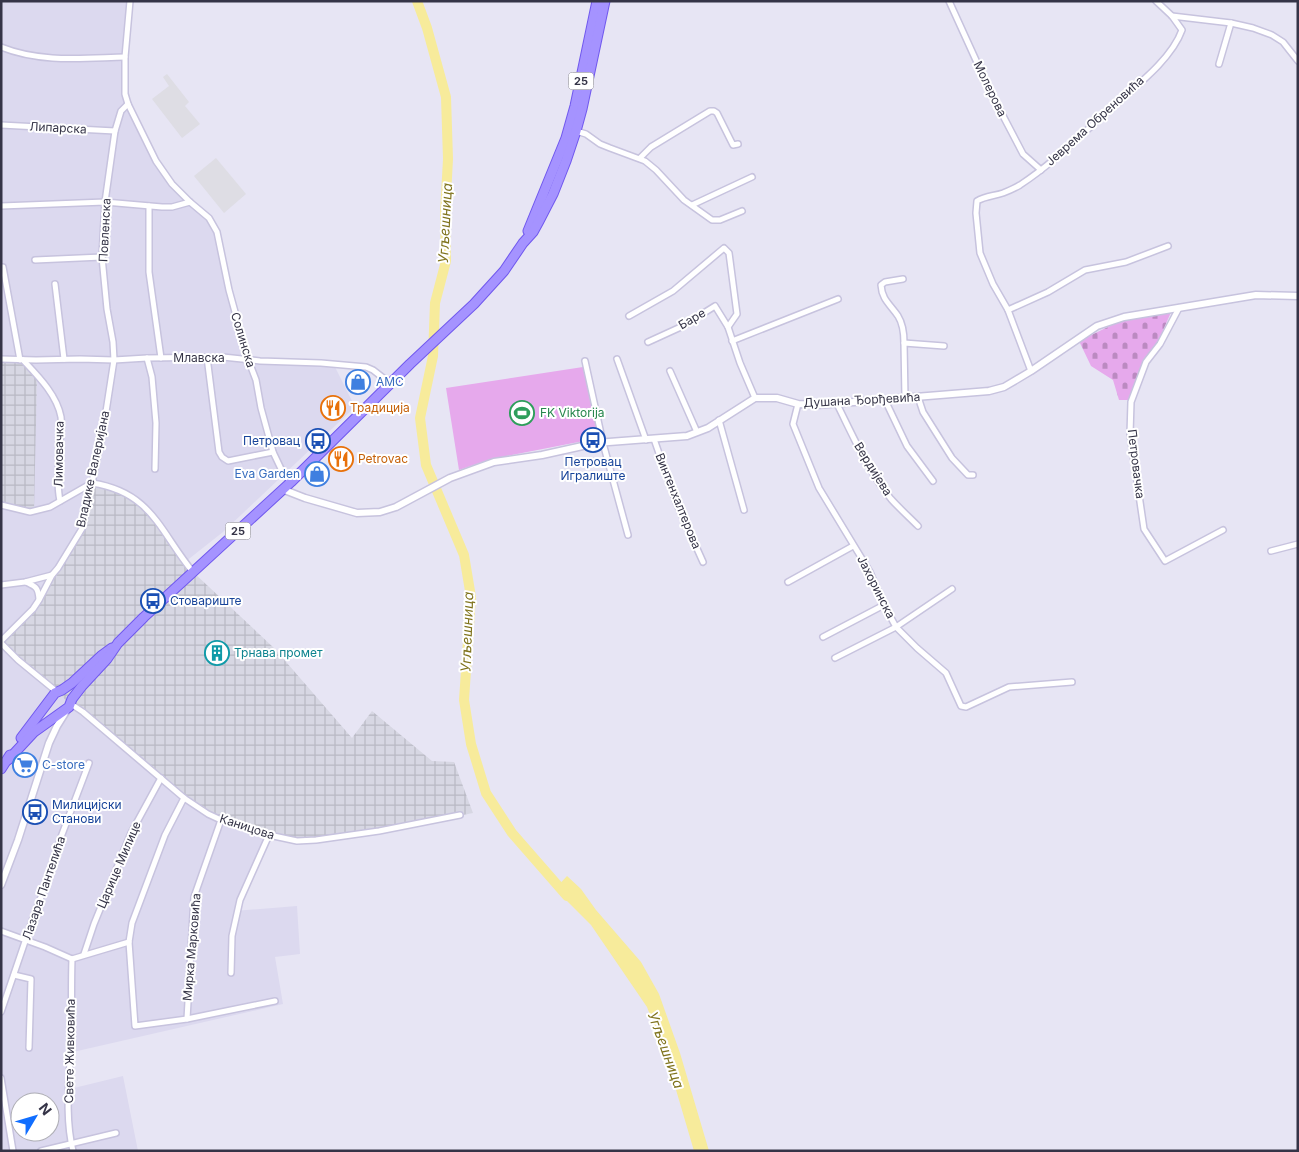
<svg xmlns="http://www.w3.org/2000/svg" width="1299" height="1152" font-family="Inter,sans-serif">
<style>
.residential{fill:#dcd9ef;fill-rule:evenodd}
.industrial{fill:url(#industrial-grid)}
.cemetery{fill:url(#cemetery-stones)}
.park{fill:#e6a9ec}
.parking{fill:#dedde4}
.water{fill:#f7eb9b}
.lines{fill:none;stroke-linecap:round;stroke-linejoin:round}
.river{stroke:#f7eb9b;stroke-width:10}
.minor-casing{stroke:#c7c3de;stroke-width:8}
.tertiary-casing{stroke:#c7c3de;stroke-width:9}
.primary-casing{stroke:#7058ee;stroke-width:11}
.minor{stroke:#fff;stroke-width:5}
.tertiary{stroke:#fff;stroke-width:6}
.primary{stroke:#a593ff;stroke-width:9}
.labels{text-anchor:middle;stroke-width:4;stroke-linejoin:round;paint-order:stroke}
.shield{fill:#fff;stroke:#72717e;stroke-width:1}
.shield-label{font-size:11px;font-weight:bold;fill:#353447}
.street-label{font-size:12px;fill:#353447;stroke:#fff}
.shop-label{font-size:12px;fill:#366cbe;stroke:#fff;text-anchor:start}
.food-label{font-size:12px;fill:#c56008;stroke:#fff;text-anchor:start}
.leisure-label{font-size:12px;fill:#27864d;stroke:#fff;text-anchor:start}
.transit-label{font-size:12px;fill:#164399;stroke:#fff;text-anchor:start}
.culture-label{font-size:12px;fill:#0d838f;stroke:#fff;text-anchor:start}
.water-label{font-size:14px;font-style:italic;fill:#80741d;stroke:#fff}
</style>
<defs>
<pattern id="industrial-grid" width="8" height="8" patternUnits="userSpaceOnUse" patternTransform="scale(1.25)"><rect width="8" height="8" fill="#d7d7e3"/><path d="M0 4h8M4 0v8" fill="none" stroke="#b9b9c4"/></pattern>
<pattern id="cemetery-stones" width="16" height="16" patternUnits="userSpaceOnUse" patternTransform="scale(1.25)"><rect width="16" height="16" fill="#e6a9ec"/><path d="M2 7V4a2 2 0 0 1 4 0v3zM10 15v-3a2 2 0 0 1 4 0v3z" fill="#bb8ac1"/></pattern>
</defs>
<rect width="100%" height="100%" fill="#e7e5f4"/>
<g class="residential">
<polygon points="1,1 127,1 125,73 136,128 172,186 208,220 217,239 244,359 334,365 355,407 223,532 185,562 83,527 39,600 1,641 1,501 37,379 19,360 1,359"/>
<path d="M 1,642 L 112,736 L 180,799 L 219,820 L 264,839 L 251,868 L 234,911 L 297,906 L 300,954 L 275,957 L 283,1004 L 73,1052 L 74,1088 L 123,1076 L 138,1151 L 1,1151 ZM 20,1102 L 50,1102 L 50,1132 L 20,1132 Z"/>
</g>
<g class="industrial">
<polygon points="1,359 19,359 37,379 34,511 1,505"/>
<polygon points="92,483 115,489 142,505 193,572 274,648 352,738 372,711 432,761 454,762 473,813 379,831 297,841 221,820 184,798 26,667 1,643 33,609 83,527"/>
</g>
<polygon class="cemetery" points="1172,310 1158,342 1145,360 1130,400 1119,400 1113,380 1091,366 1079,341 1116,323 1133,317"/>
<polygon class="park" points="583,367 599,438 491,459 459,470 446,388"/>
<g class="parking">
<polygon points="167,74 189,102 185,106 200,124 182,138 152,99 169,86 163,77"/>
<polygon points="216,158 246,194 224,213 194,176"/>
</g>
<polygon class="water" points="567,876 581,889 596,910 641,962 659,994 680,1053 709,1151 694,1151 669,1066 647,1007 591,925 555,889"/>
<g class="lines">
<polyline class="river" points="417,1 427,28 446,97 448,159 445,214 446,261 435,303 433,356 420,418 426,465 464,555 471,597 464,700 471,744 486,793 512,833 567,896"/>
<defs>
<g id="minor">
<polyline points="130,1 125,57 125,94 128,104 156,161 172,184 190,202 209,218 217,232 229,290 248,359 256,380 261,408 273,452 283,473 291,482"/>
<polyline points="949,1 990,91 1023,154 1041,170"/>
<polyline points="1172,16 1231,23 1253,28 1272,35 1283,42 1298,61"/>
<path d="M 1,47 C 41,63 83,58 125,57"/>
<polyline points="1219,64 1231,23"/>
<polyline points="1,125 115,131"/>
<polyline points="576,131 586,134 600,144 610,148 645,161 656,170 684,200 712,220 720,220 742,211"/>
<polyline points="640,158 651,147 710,111 714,111 717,113 733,145 738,144"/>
<polyline points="692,205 752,177"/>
<polyline points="1,206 105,202 162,207 172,207 190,202"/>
<polyline points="149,206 149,272 161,358"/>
<polyline points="35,260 102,257"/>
<polyline points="1,267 3,267 20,360"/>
<path d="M 903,279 L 885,282 L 881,285 C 882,300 890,304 898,316 C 903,324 904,333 904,343"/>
<polyline points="55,284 64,359"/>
<polyline points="1179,308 1160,344 1146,362 1131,402 1130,434 1144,529 1165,561 1223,530"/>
<polyline points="1008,310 1048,292 1085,270 1126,262 1168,246"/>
<polyline points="629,316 673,291 724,248 729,253 737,314 728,327 740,363 755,398"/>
<polyline points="732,341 838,299"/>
<polyline points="648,342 683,326 715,306 728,327"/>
<polyline points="207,357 219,452 222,457 228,461 273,452"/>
<polyline points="147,358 152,377 156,423 155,469"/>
<polyline points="1,359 36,360 80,359 114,360 147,358 223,357 260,361 321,363 366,367 373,370 391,384"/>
<polyline points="617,359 646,440"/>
<path d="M 23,360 C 38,376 57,395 61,417 C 62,424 61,433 60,440 C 59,460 56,482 60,501"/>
<polyline points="585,361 603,443 628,535"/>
<polyline points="670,371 697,432"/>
<path d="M 1031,371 L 1008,310 L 993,284 L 980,253 L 976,213 L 977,201 C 985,196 994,196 1003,193 C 1008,191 1015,188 1020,185 C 1052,164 1080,136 1108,111 C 1132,89 1171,61 1182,30 L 1172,16 L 1156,1"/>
<polyline points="918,397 923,412 952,458 968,475 973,475"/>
<polyline points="905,398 904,343 944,346"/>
<polyline points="885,400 907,446 933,481"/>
<polyline points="798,404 793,424 819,488 870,572 884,605 896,627 917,648 946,673 961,706 966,707 1009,687 1072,682"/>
<path d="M 837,404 C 852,434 869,473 891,499 C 899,508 909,517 918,526"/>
<polyline points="719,420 744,510"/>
<polyline points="654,439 676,502 703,562"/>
<path d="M 1,505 L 30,512 L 50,507 L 92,483 C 152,492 160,532 193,572"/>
<polyline points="1271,551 1298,544"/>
<path d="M 26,582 C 36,587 38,587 39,599"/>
<polyline points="788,582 853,546"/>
<polyline points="1,585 25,582 52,575"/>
<polyline points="823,637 884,605"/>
<polyline points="1,641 33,609 39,600 52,575 58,568 83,527 85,517 85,509 92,483 103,431 114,360 113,342 107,309 102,257 105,202 115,131 121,111 128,104"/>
<polyline points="1,643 18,660 57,692"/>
<polyline points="835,658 896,627 952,589"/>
<polyline points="71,704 83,712 184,798 208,814 221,820 269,835 297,841 316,840 379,831 460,815"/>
<polyline points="184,798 165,835 132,923 129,942 135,1026 187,1019 275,1001"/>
<polyline points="1,931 45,947 72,959 129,942"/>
<polyline points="84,954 94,924 131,833 161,778"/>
<path d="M 72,959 C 71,985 72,1013 71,1039 C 70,1076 64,1114 73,1151"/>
<polyline points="231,973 232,936 240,900 269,835"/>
<polyline points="14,975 31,979 29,1048"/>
<polyline points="1,1012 33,918 48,879 61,837 89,763"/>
<polyline points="187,1019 194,897 221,820"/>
<polyline points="1,1078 13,1151"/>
<polyline points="41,1151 116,1133"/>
</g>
<g id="tertiary">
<polyline points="282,489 305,498 357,513 380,512 396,507 450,478 494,462 542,455 596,443 687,436 708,428 755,398 777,398 798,404 817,405 989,391 1004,387 1031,371 1097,326 1124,317 1256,295 1298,296"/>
<polyline points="1,885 18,840 49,743 57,726 67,710"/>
</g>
<g id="primary">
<polyline points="528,231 566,138 575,106 597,1"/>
<polyline points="21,738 55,693 62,690 72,683 101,656 112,648"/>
<polyline points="8,760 34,732 69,707 72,699 82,686 107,659 118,643 144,617 291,482 410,364 474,304 504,271 523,243 533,232 539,221 553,194 566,161 576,131 582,109 605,1"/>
<polyline points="1,769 10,755"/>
</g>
</defs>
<use href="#minor" class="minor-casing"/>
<use href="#tertiary" class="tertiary-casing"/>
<use href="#primary" class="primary-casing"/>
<use href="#minor" class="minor"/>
<use href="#tertiary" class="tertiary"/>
<use href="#primary" class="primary"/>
</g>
<defs>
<symbol id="shop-ring" viewBox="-11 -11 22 22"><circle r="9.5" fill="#fff" stroke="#3f7fe0" stroke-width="1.5"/><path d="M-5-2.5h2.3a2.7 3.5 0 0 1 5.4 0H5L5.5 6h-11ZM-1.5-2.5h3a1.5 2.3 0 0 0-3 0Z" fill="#3f7fe0"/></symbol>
<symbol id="restaurant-ring" viewBox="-11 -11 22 22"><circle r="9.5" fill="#fff" stroke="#e8710a" stroke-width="1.5"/><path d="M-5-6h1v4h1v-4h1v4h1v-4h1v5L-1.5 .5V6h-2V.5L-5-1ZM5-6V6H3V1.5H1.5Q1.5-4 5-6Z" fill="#e8710a"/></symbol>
<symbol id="stadium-ring" viewBox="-11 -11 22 22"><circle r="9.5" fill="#fff" stroke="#2e9e5b" stroke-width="1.5"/><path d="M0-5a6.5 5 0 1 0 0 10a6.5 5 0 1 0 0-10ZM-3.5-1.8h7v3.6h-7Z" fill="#2e9e5b"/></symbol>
<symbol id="bus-ring" viewBox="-11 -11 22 22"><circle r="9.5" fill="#fff" stroke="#1a4fb4" stroke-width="1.5"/><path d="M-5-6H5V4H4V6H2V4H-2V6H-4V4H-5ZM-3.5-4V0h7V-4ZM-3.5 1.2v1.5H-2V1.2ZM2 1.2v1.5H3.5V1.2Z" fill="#1a4fb4"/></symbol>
<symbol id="building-ring" viewBox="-11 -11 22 22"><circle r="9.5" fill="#fff" stroke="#0f9aa8" stroke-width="1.5"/><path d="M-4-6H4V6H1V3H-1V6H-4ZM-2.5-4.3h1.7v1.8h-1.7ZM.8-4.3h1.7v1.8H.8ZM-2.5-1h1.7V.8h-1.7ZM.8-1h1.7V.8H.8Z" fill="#0f9aa8"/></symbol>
<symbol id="supermarket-ring" viewBox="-11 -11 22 22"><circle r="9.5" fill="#fff" stroke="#3f7fe0" stroke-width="1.5"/><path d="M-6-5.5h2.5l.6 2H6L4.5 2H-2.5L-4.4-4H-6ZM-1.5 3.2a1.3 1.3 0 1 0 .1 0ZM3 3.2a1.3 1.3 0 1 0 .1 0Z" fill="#3f7fe0"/></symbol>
</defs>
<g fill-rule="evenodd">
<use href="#shop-ring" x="344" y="368" width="28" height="28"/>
<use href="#restaurant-ring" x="319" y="394" width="28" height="28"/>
<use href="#stadium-ring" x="508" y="399" width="28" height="28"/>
<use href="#bus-ring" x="579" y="426" width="28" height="28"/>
<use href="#bus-ring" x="304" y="427" width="28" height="28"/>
<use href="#restaurant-ring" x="327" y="445" width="28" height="28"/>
<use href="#shop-ring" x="303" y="460" width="28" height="28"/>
<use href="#bus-ring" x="139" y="587" width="28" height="28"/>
<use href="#building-ring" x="203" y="639" width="28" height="28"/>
<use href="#supermarket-ring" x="11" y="751" width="28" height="28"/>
<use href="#bus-ring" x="21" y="798" width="28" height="28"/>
</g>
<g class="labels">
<g class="shield">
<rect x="568.5" y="72.5" width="25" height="17" rx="4"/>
<rect x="225.5" y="522.5" width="25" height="17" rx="4"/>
</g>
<g class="shield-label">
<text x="581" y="85">25</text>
<text x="238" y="535">25</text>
</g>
<g class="street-label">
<text transform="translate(990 89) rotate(64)" y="4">Молерова</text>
<text transform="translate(1095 121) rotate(-42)" y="4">Јеврема Обреновића</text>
<text transform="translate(58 128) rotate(3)" y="4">Липарска</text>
<text transform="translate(105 230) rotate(-87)" y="4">Повленска</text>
<text transform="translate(692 319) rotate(-30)" y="4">Баре</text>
<text transform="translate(243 340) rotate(73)" y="4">Солинска</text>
<text x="199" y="362">Млавска</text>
<text transform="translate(862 400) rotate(-3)" y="4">Душана Ђорђевића</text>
<text transform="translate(59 454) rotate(-89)" y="4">Лимовачка</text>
<text transform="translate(1136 464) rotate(83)" y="4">Петровачка</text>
<text transform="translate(93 469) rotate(-78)" y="4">Владике Валеријана</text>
<text transform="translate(873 469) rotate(58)" y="4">Вердијева</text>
<text transform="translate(678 501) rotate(68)" y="4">Винтенхалтерова</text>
<text transform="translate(876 587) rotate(63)" y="4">Јахоринска</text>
<text transform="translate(247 827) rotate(18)" y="4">Каницова</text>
<text transform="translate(119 865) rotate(-67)" y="4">Царице Милице</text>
<text transform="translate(44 888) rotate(-71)" y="4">Лазара Пантелића</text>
<text transform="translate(192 947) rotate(-85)" y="4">Мирка Марковића</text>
<text transform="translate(70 1051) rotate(-89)" y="4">Свете Живковића</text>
</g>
<g class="shop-label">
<text x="376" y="386">AMC</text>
<text x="300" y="478" text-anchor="end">Eva Garden</text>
<text x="42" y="769">C-store</text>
</g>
<g class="food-label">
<text x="350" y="412">Традиција</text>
<text x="358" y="463">Petrovac</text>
</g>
<g class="leisure-label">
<text x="540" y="417">FK Viktorija</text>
</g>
<g class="transit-label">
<text x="300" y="445" text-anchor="end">Петровац</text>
<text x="593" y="466" text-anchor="middle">Петровац<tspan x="593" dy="14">Игралиште</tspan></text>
<text x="170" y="605">Стовариште</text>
<text x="52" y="809">Милицијски<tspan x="52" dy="14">Станови</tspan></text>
</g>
<g class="culture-label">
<text x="234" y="657">Трнава промет</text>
</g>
<g class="water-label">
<text transform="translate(445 223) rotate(-87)" y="5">Угљешница</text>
<text transform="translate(467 632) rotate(-88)" y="5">Угљешница</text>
<text transform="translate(666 1050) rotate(70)" y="5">Угљешница</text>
</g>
</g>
<rect width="1299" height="1152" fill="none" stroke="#353447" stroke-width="5"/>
<g transform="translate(35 1117) rotate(52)"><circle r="24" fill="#ffffff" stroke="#aeaeb5"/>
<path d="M0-4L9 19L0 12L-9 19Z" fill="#116eff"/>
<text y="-8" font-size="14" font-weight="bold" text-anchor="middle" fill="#353447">N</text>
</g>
</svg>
